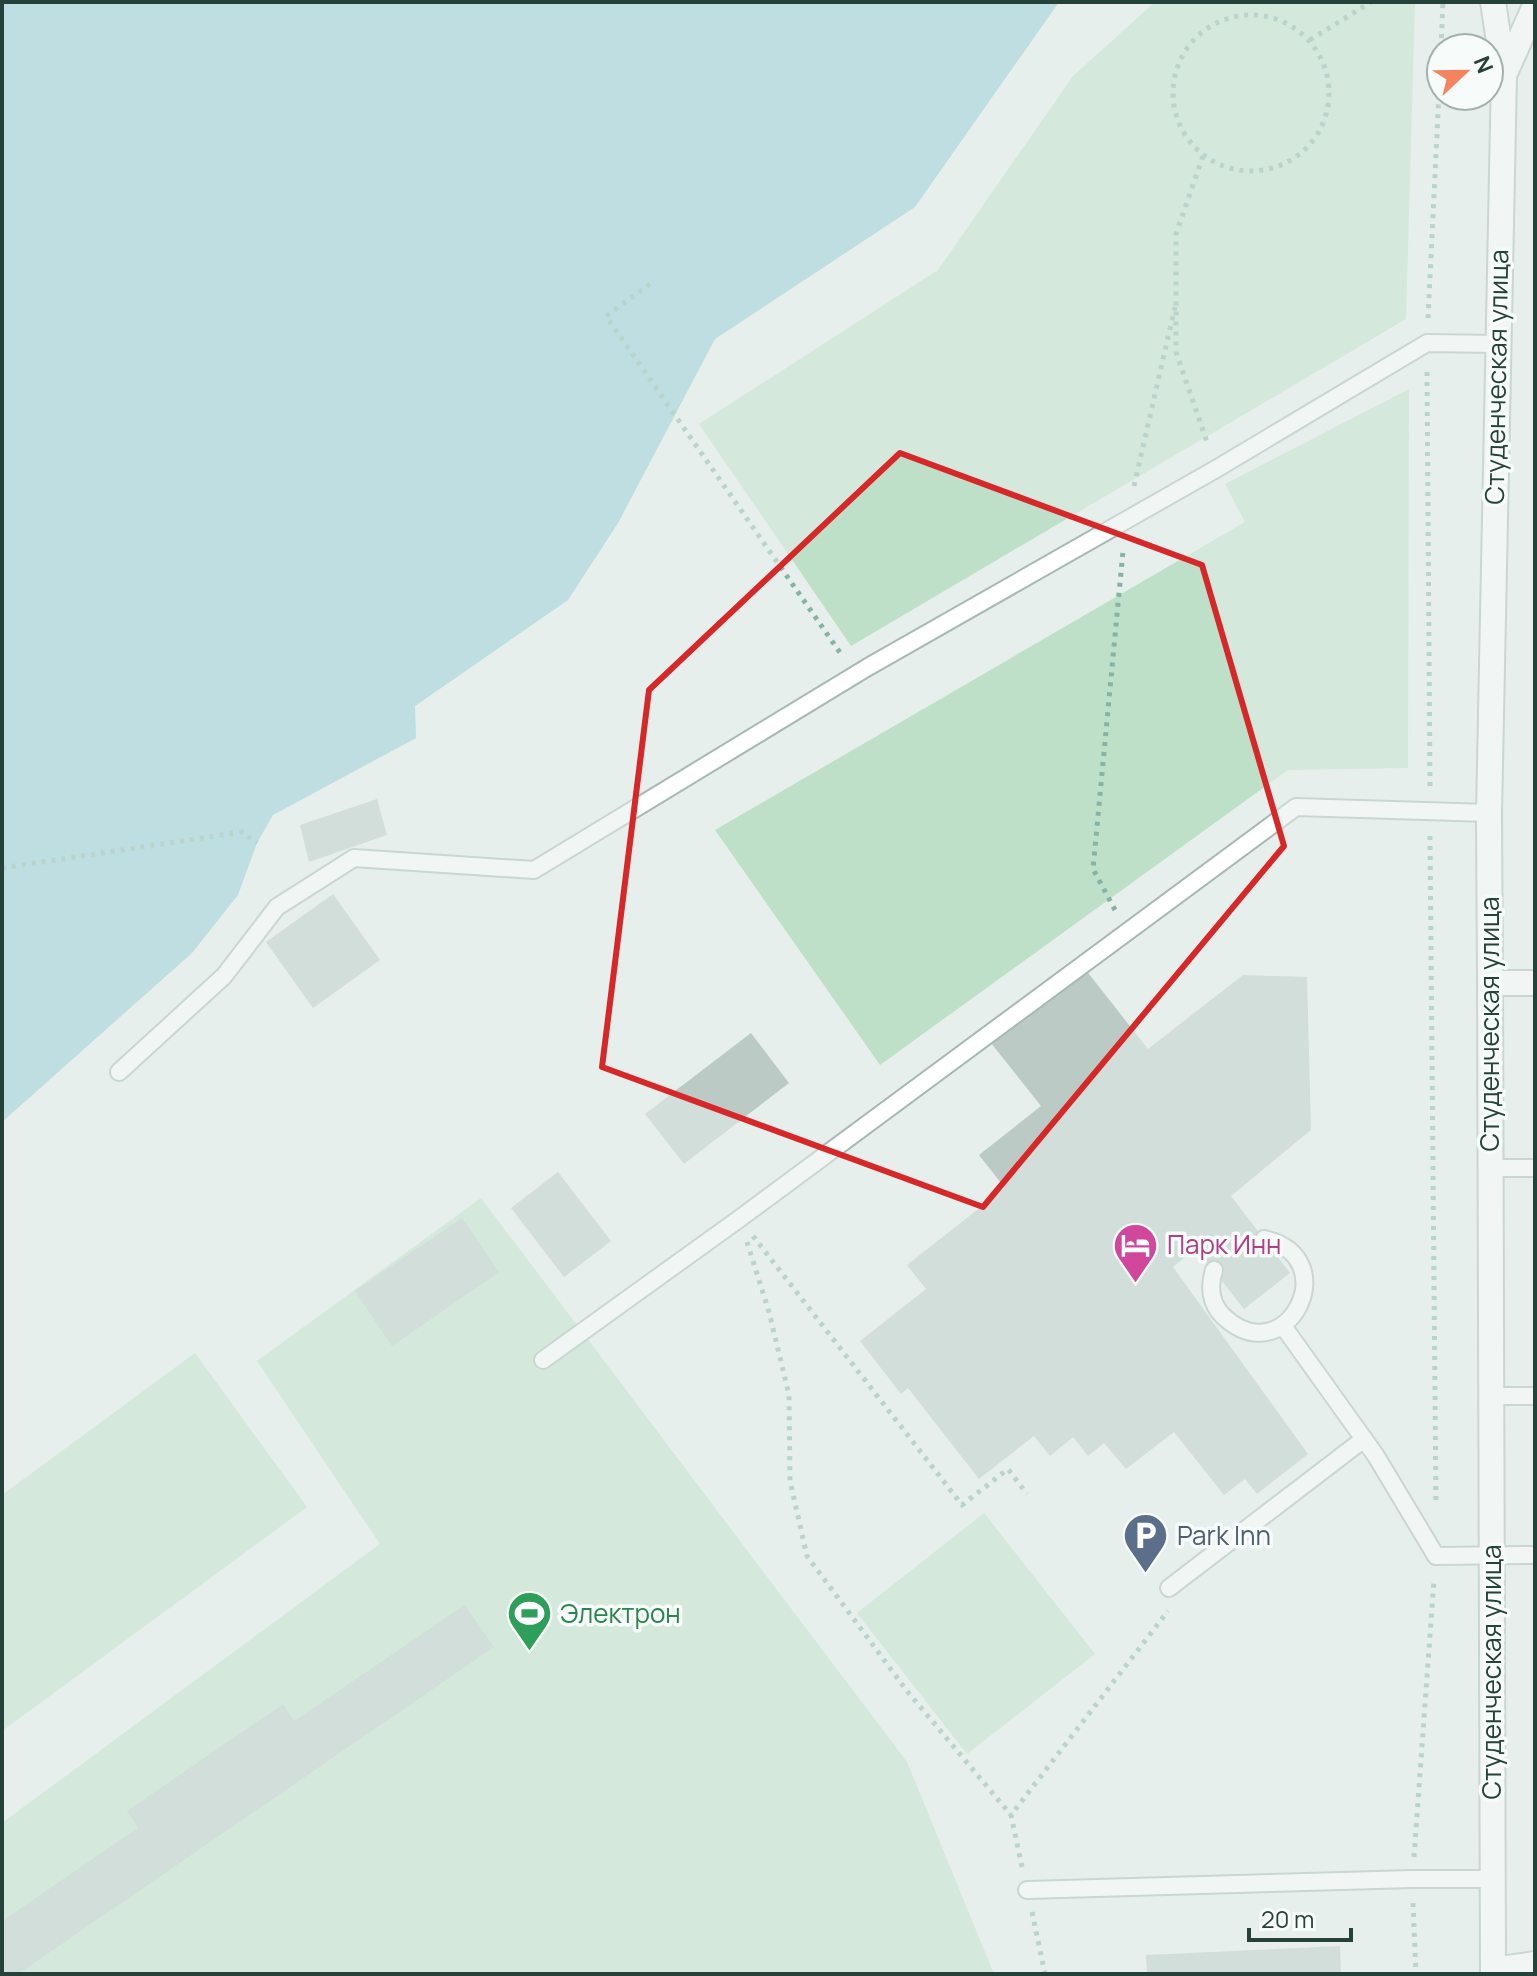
<svg xmlns="http://www.w3.org/2000/svg" width="1537" height="1976" font-family="Manrope,sans-serif">
<style>
.green{fill:#bfe0c8}
.water{fill:#8ec9d4}
.building{fill:#bbcac4}
.lines{fill:none;stroke-linecap:round;stroke-linejoin:round}
.service-casing{stroke:#a8b8b2;stroke-width:20}
.minor-casing{stroke:#a8b8b2;stroke-width:28}
.tertiary-casing{stroke:#a8b8b2;stroke-width:28}
.path{stroke:#86b3a5;stroke-width:5;stroke-dasharray:4 6;stroke-linecap:butt}
.service{stroke:#fff;stroke-width:16}
.minor{stroke:#fff;stroke-width:24}
.tertiary{stroke:#fff;stroke-width:24}
.marked{fill:none;stroke:#d62828;stroke-width:6;stroke-linejoin:round}
.labels{text-anchor:middle;stroke-width:7;stroke-linejoin:round;paint-order:stroke}
.street-label{font-size:26px;fill:#24423a;stroke:#f7fbf9}
.hotel-label{font-size:26px;fill:#b23c85;stroke:#f7fbf9;text-anchor:start}
.service-label{font-size:26px;fill:#4e5e75;stroke:#f7fbf9;text-anchor:start}
.leisure-label{font-size:26px;fill:#27864d;stroke:#f7fbf9;text-anchor:start}
</style>
<rect width="100%" height="100%" fill="#e6efeb"/>
<g class="green">
<polygon points="1155,2 1415,2 1406,319 851,646 699,424 938,270 1073,76"/>
<polygon points="1409,389 1408,768 1288,770 880,1065 715,830 1245,522 1225,484"/>
<polygon points="481,1198 907,1762 994,1974 2,1974 2,1823 380,1544 257,1361"/>
<polygon points="195,1353 307,1507 2,1731 2,1495"/>
<polygon points="984,1513 1095,1654 967,1754 857,1613"/>
</g>
<polygon class="water" points="2,2 1059,2 915,207 715,339 618,523 568,600 415,706 416,738 273,815 257,843 238,895 192,953 2,1122"/>
<g class="building">
<polygon points="377,799 387,835 309,862 300,825"/>
<polygon points="333,894 380,960 313,1008 266,942"/>
<polygon points="1085,969 1148,1049 1243,975 1307,977 1311,1130 1231,1196 1290,1273 1244,1309 1196,1248 1173,1267 1308,1454 1257,1494 1245,1479 1224,1495 1174,1432 1126,1469 1104,1443 1088,1456 1073,1437 1050,1456 1034,1436 979,1479 908,1388 901,1394 860,1341 926,1289 907,1265 1005,1188 979,1155 1041,1106 991,1043"/>
<polygon points="751,1033 789,1083 684,1164 645,1114"/>
<polygon points="558,1172 611,1241 564,1277 511,1208"/>
<polygon points="462,1218 499,1272 392,1346 355,1291"/>
<polygon points="465,1605 494,1647 18,1974 2,1974 2,1921 138,1828 127,1811 283,1704 294,1721"/>
<polygon points="1340,1946 1341,1974 1147,1974 1146,1955"/>
</g>
<g class="lines">
<defs>
<g id="service">
<polyline points="119,1072 224,976 277,907 354,858 534,870 868,667 1216,469 1427,343 1498,344"/>
<polyline points="1491,1168 1535,1168"/>
<path d="M 1214,1270 C 1209,1286 1210,1303 1223,1316 C 1286,1376 1347,1257 1264,1239"/>
<polyline points="1283,1326 1376,1456 1436,1556 1535,1555"/>
<polyline points="543,1360 739,1219 1296,807 1489,813"/>
<polyline points="1491,1396 1535,1396"/>
<polyline points="1169,1588 1364,1439"/>
<polyline points="1027,1890 1412,1879 1491,1879"/>
</g>
<g id="minor">
<polyline points="1504,75 1535,6"/>
<polyline points="1490,983 1489,813 1504,75 1493,2"/>
<polyline points="1493,1970 1535,1964"/>
</g>
<polyline id="tertiary" points="1493,1974 1490,983 1535,983"/>
</defs>
<use href="#service" class="service-casing"/>
<use href="#minor" class="minor-casing"/>
<use href="#tertiary" class="tertiary-casing"/>
<g class="path">
<circle cx="1251" cy="93" r="78"/>
<polyline points="1310,40 1371,2"/>
<polyline points="1441,48 1443,2"/>
<polyline points="1203,156 1176,234 1176,352 1208,445"/>
<polyline points="650,284 606,316 841,654"/>
<polyline points="1428,318 1441,52"/>
<polyline points="1427,372 1430,786"/>
<polyline points="1134,486 1175,307"/>
<polyline points="1430,836 1436,1506"/>
<polyline points="2,868 242,832 257,843"/>
<polyline points="1115,910 1093,869 1123,551"/>
<polyline points="753,1236 962,1505 1008,1469 1027,1494"/>
<polyline points="747,1242 769,1312 789,1395 790,1481 807,1556 907,1691 1011,1815"/>
<polyline points="1414,1857 1434,1580"/>
<polyline points="1022,1867 1011,1815 1168,1611"/>
<polyline points="1413,1903 1416,1974"/>
<polyline points="1032,1912 1045,1974"/>
</g>
<use href="#service" class="service"/>
<use href="#minor" class="minor"/>
<use href="#tertiary" class="tertiary"/>
</g>
<path d="M0 0H1537V1976H0ZM 900,453 L 1202,565 L 1284,846 L 983,1207 L 602,1067 L 649,690 Z" fill="#e6efeb" fill-opacity=".55" fill-rule="evenodd"/>
<path class="marked" d="M 900,453 L 1202,565 L 1284,846 L 983,1207 L 602,1067 L 649,690 Z"/>
<defs>
<symbol id="hotel-pin" viewBox="-11 -11 22 30"><path d="M0 17L-7.5 6A9.5 9.5 0 1 1 7.5 6Z" fill="#d1479c" stroke="#f7fbf9"/><path d="M-6-4.5h1.5V1H6V5H4.5V3h-9V5H-6ZM-4 0a1.8 1.8 0 1 1 3.6 0ZM.5 0V-2.5h3Q6-2.5 6 0Z" fill="#fff"/></symbol>
<symbol id="parking-pin" viewBox="-11 -11 22 30"><path d="M0 17L-7.5 6A9.5 9.5 0 1 1 7.5 6Z" fill="#5c6f8a" stroke="#f7fbf9"/><path d="M-3.5-5.5H1a3.5 3.5 0 0 1 0 7H-1V5.5H-3.5ZM-1-3.4V-.6H.8a1.4 1.4 0 0 0 0-2.8Z" fill="#fff"/></symbol>
<symbol id="stadium-pin" viewBox="-11 -11 22 30"><path d="M0 17L-7.5 6A9.5 9.5 0 1 1 7.5 6Z" fill="#2e9e5b" stroke="#f7fbf9"/><path d="M0-5a6.5 5 0 1 0 0 10a6.5 5 0 1 0 0-10ZM-3.5-1.8h7v3.6h-7Z" fill="#fff"/></symbol>
</defs>
<g fill-rule="evenodd">
<use href="#hotel-pin" x="1110" y="1220" width="51" height="69"/>
<use href="#parking-pin" x="1120" y="1510" width="51" height="69"/>
<use href="#stadium-pin" x="504" y="1588" width="51" height="69"/>
</g>
<g class="labels">
<g class="street-label">
<text transform="translate(1497 377) rotate(-89)" y="9">Студенческая улица</text>
<text transform="translate(1490 1024) rotate(-90)" y="9">Студенческая улица</text>
<text transform="translate(1492 1672) rotate(-90)" y="9">Студенческая улица</text>
</g>
<g class="hotel-label">
<text x="1167" y="1254">Парк Инн</text>
</g>
<g class="service-label">
<text x="1177" y="1545">Park Inn</text>
</g>
<g class="leisure-label">
<text x="560" y="1623">Электрон</text>
</g>
</g>
<rect width="1537" height="1976" fill="none" stroke="#24423a" stroke-width="8"/>
<g transform="translate(1465 72) rotate(68)"><circle r="38" fill="#f7fbf9" stroke="#a3b1ad" stroke-width="2"/>
<path d="M0-6L14 30L0 20L-14 30Z" fill="#f4845f"/>
<text y="-12" font-size="22" font-weight="bold" text-anchor="middle" fill="#24423a">N</text>
</g>
<path d="M1249 1928v12h102v-12" fill="none" stroke="#24423a" stroke-width="4"/>
<text x="1261" y="1928" font-size="24" fill="#24423a" stroke="#f7fbf9" stroke-width="6" paint-order="stroke">20 m</text>
</svg>
